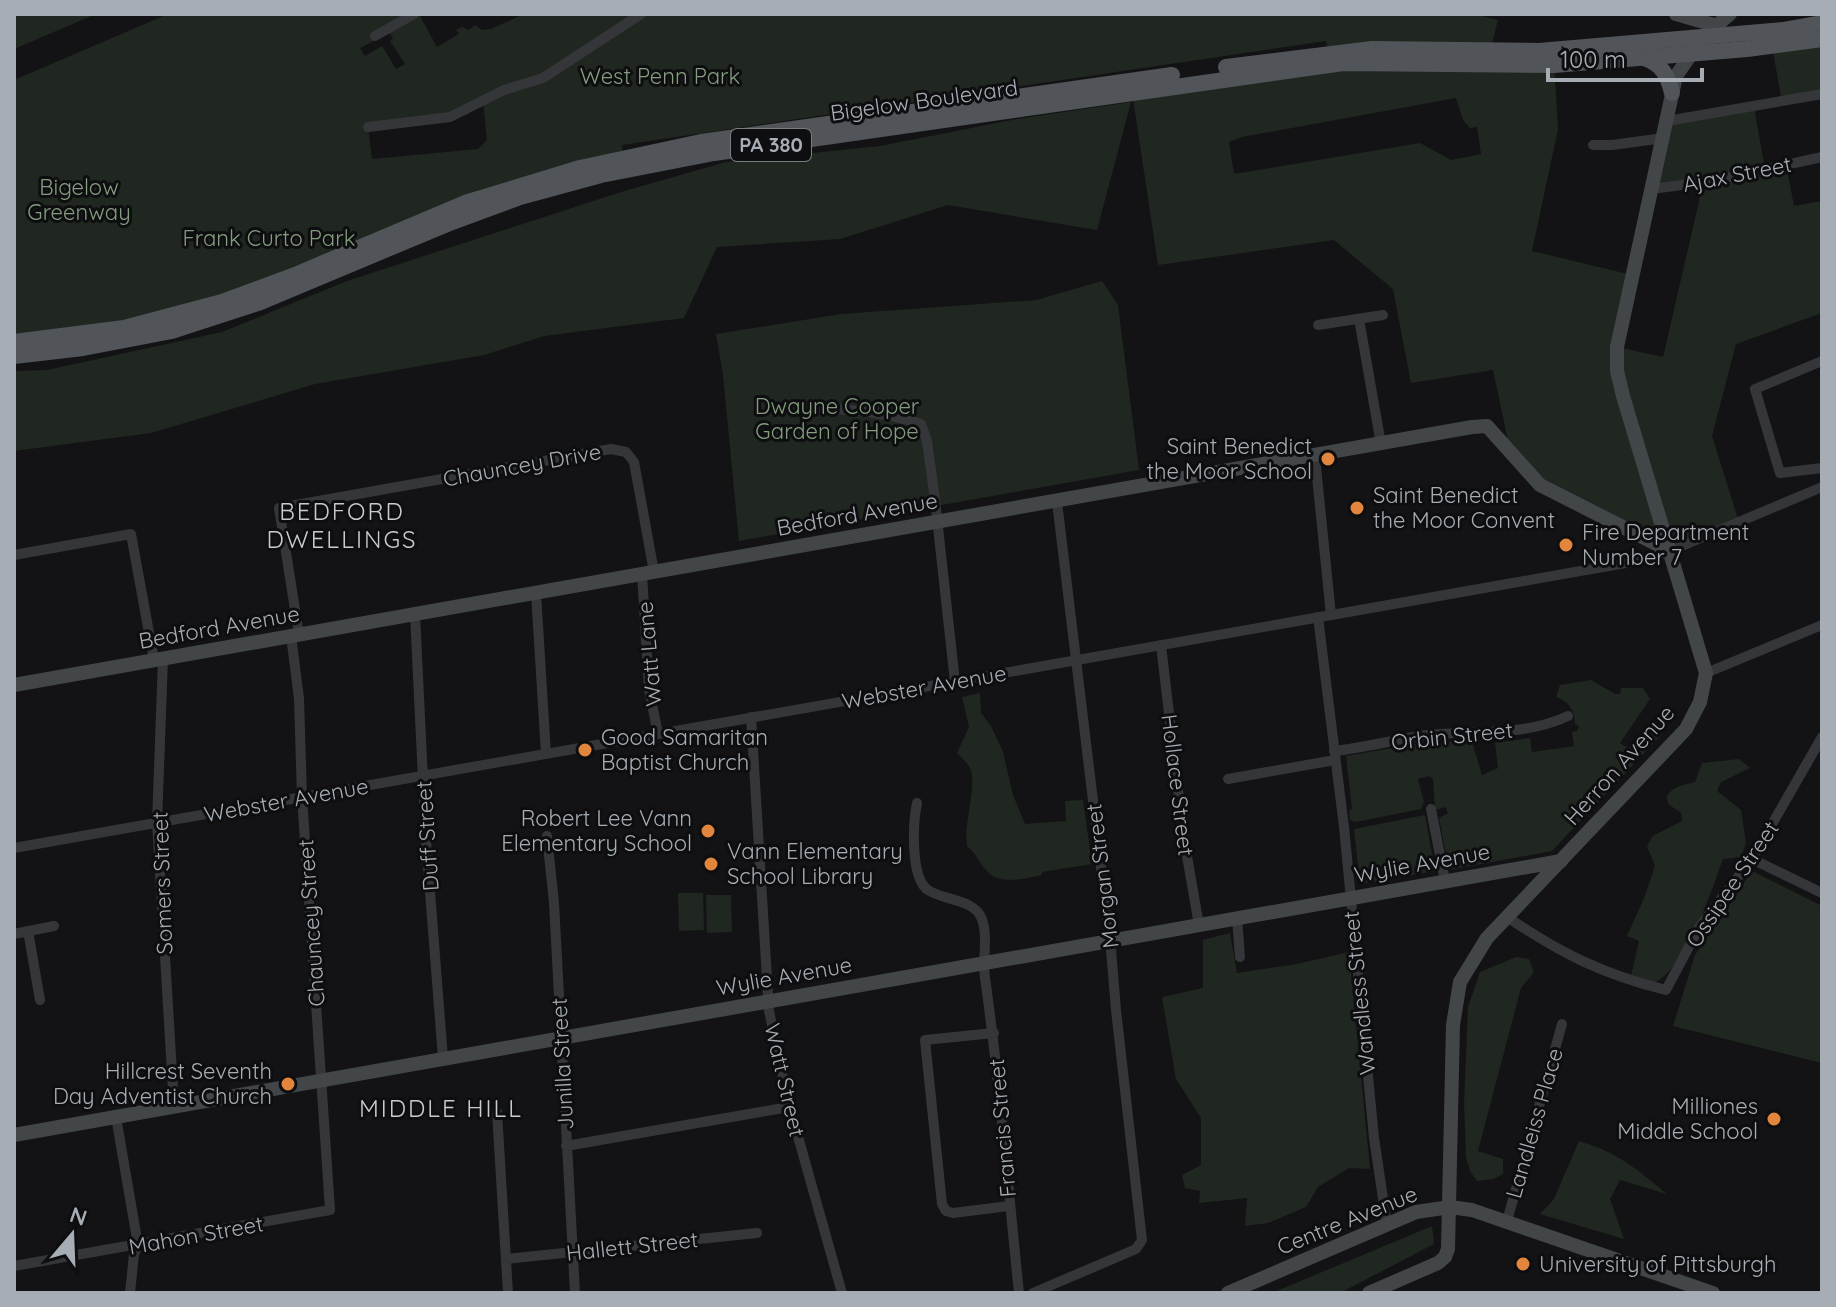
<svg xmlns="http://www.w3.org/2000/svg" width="1836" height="1307" font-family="Quicksand,sans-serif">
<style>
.green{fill:#202720;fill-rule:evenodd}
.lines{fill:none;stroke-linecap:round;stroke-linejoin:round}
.street{stroke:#343639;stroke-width:10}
.secondary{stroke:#434649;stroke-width:14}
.primary{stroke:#515458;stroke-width:16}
.poi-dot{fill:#e2853d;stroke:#0e0e10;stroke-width:3}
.labels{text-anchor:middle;stroke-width:6;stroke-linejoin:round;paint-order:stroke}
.shield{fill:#0e0e10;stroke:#787d83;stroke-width:2}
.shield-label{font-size:20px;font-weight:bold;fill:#a6adb4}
.park-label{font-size:22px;fill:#849d7e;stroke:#0e0e10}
.street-label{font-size:22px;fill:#a6adb4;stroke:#0e0e10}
.poi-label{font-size:22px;fill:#a6adb4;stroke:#0e0e10;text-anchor:start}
.neighbourhood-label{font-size:24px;letter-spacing:2px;fill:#c6cbd0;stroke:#0e0e10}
</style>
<rect width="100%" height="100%" fill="#131315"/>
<g class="green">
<polygon points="14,14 96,14 14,49"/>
<path d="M 168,14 L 419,14 L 437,47 L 459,34 L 456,30 L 462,27 L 469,30 L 475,25 L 482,30 L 491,29 L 524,14 L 1474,14 L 1498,20 L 1490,51 L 1329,53 L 1326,41 L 622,145 L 623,152 L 202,302 L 95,327 L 14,335 L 14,80 ZM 390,33 L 393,39 L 390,41 L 405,64 L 396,69 L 382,46 L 365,56 L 360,48 ZM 483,101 L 487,140 L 478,149 L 372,159 L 368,127 L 450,117 Z"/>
<polygon points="1822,39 1822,94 1782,102 1772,46"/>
<path d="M 1554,65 L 1558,129 L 1532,251 L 1632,275 L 1617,347 L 1663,357 L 1703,184 L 1652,189 L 1667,121 L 1754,107 L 1765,169 L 1786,164 L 1794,206 L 1822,201 L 1822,313 L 1736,344 L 1712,436 L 1739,522 L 1670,551 L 1555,494 L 1510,450 L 1493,370 L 1411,383 L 1393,289 L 1334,240 L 1158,265 L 1132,92 L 1305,67 ZM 1456,98 L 1463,120 L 1470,128 L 1477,127 L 1481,154 L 1451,160 L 1420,143 L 1234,174 L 1229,142 L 1242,137 Z"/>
<polygon points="1131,102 1097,230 948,205 840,239 717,247 684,318 544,336 484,355 315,384 151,433 14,451 14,371 47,370 222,332 347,281 621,192 726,162 880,146 1017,119"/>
<polygon points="1102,281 1118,305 1139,470 739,541 723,375 716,334 841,314 1036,300"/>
<path d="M 1591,680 L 1615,694 L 1620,694 L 1621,688 L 1643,688 L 1650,699 L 1620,743 L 1628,748 L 1654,730 L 1662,734 L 1552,851 L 1449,870 L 1439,818 L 1448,813 L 1446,807 L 1435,810 L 1433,779 L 1429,776 L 1418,779 L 1424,802 L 1421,809 L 1356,822 L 1350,820 L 1349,811 L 1352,809 L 1346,756 L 1427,742 L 1472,742 L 1482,775 L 1498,768 L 1495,743 L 1530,738 L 1532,752 L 1574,746 L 1572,732 L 1577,731 L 1579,726 L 1575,724 C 1574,710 1570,702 1556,697 L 1560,685 Z"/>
<path d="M 980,693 L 981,713 L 991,726 L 1003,752 L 1013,795 L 1025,824 L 1066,821 L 1065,801 L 1083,800 L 1092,864 L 1042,872 L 1042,875 C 1026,878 1000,886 987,871 C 979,863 977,854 967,846 C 963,824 978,785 970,768 C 967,763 961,757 957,753 L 969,727 L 962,697 Z"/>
<path d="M 1739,759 L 1750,768 L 1721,782 L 1717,791 L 1741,810 L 1746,843 L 1741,857 L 1723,859 C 1711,892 1687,967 1654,983 L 1631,976 L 1639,941 L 1627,936 L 1645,896 L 1655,866 L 1647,846 L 1653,836 L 1682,821 L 1681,813 L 1668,804 L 1667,796 C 1673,786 1684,785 1695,782 L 1702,763 Z"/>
<polygon points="1425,815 1435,871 1360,884 1354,829"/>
<polygon points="1752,871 1822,906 1822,1063 1673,1026 1695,955"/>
<polygon points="678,893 703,893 704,930 679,931"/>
<polygon points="706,895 731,895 732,932 707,933"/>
<polygon points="1230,933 1237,973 1297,964 1349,952 1370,1169 1349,1168 1318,1187 1306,1207 1268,1223 1245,1226 1247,1198 1199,1203 1200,1191 1185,1188 1182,1175 1201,1165 1201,1118 1176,1079 1162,997 1203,988 1203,940"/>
<polygon points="1516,957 1529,959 1534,972 1521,988 1478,1151 1503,1159 1503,1174 1493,1179 1477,1181 1470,1171 1466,1157 1464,1103 1468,1007 1480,972"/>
<path d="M 1579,1141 C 1619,1153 1635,1168 1667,1194 L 1620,1180 L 1610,1199 L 1624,1239 L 1540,1214 L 1554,1199 Z"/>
<polygon points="1432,1226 1434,1244 1340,1293 1272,1293"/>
</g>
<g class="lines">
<g class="street">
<polyline points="375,36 414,14"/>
<polyline points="1667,121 1822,94"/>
<polyline points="368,127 450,117 504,90 543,78 641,14"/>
<polyline points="1593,145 1612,145 1664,138"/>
<polyline points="1652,189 1711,181 1822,157"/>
<polyline points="1359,319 1381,444"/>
<polyline points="1318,325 1383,315"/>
<polyline points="1822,361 1755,389 1780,473 1822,468"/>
<path d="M 806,407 C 846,410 883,411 921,424 L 927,441 L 935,500 L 955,682"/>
<polyline points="1315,457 1331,615"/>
<polyline points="14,555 131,534 154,660"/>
<polyline points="642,574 649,689 658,734"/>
<polyline points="536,593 546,754"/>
<polyline points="415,614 426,841 443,1058"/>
<polyline points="1318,617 1344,827 1374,1138 1387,1225"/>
<polyline points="299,635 279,508 611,449 626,452 634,462 654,572"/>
<polyline points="1161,645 1183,833 1199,925"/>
<polyline points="163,659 157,823 174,1106"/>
<polyline points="1706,673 1822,625"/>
<polyline points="751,717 769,1011 788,1101 842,1293"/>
<path d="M 1334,751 C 1365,748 1396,739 1427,735 C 1474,730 1523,737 1568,716"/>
<polyline points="1228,779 1335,760"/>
<path d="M 917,803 C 913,822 910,878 928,890 C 942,900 973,899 981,917 C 989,935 982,959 985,978 C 1000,1082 1008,1188 1019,1293"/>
<polyline points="1431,809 1445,881"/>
<polyline points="547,836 554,903 575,1293"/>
<polyline points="14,848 1637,561 1670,551 1822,487"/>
<polyline points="1752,859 1822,893"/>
<path d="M 1507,917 C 1562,954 1602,974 1666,990 L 1700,926 L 1752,859 L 1822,737"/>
<polyline points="1237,918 1240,957"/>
<polyline points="28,931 40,1000"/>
<polyline points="14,934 54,926"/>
<polyline points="994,1033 925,1040 942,1204 946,1211 953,1213 1009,1206"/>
<polyline points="497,1112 508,1293"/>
<polyline points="116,1117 138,1245 134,1254 130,1293"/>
<polyline points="566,1146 789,1107"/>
<polyline points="1507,1221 1562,1024"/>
<polyline points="506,1259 757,1233"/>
<polyline points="14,1266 330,1210 302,797 299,698 291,636"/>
<polyline points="1033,1293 1136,1249 1142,1240 1116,1010 1111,950 1057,502"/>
</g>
<g class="secondary">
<polyline points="1676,14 1714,25"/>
<polyline points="14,685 1472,427 1487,426 1540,485 1670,551"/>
<polyline points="14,1135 1561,861"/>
<polyline points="1228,1293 1416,1212 1450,1207 1472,1210 1713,1293"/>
<polyline points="1369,1293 1438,1263 1445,1257 1448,1249 1453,1025 1460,982 1487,938 1686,729 1700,702 1706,673 1623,396 1617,371 1617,347 1676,76 1703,37 1730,14"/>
</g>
<g class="primary">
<path d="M 1644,58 C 1662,64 1668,76 1672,93"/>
<polyline points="1226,67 1372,49 1539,51 1783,30 1822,23"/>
<polyline points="14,342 124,328 222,302 295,275 465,203 580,168 701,142 1172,75"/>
<polyline points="14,356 83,348 172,331 258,303 447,224 520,197 601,175 714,153 1343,63 1554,65 1747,49 1822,39"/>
</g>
</g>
<g class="poi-dot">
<circle cx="1328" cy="459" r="8"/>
<circle cx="1357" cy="508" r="8"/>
<circle cx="1566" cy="545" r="8"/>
<circle cx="585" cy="750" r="8"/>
<circle cx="708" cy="831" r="8"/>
<circle cx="711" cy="864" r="8"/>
<circle cx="288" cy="1084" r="8"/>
<circle cx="1774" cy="1119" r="8"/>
<circle cx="1523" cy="1264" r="8"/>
</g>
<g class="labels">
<rect class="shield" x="731" y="129" width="80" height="32" rx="6"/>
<g class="shield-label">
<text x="771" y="152">PA 380</text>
</g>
<g class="park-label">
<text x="660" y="84">West Penn Park</text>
<text x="79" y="195">Bigelow<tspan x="79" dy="25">Greenway</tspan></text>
<text x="269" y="246">Frank Curto Park</text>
<text x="837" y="414">Dwayne Cooper<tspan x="837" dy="25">Garden of Hope</tspan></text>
</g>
<g class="street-label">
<text transform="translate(924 100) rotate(-8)" y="8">Bigelow Boulevard</text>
<text transform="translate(1737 174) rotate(-11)" y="8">Ajax Street</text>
<text transform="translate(522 465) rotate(-10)" y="8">Chauncey Drive</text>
<text transform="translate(857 514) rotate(-10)" y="8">Bedford Avenue</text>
<text transform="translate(219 627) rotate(-10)" y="8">Bedford Avenue</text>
<text transform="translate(649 654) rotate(-95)" y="8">Watt Lane</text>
<text transform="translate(924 687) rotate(-10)" y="8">Webster Avenue</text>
<text transform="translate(1452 736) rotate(-6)" y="8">Orbin Street</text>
<text transform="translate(1619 765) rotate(-48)" y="8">Herron Avenue</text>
<text transform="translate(1178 785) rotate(83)" y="8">Hollace Street</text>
<text transform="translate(286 800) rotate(-10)" y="8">Webster Avenue</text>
<text transform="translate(427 836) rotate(-94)" y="8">Duff Street</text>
<text transform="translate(1422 863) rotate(-10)" y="8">Wylie Avenue</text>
<text transform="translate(1102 876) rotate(-97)" y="8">Morgan Street</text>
<text transform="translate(162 883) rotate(-92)" y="8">Somers Street</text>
<text transform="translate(1732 884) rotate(-56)" y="8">Ossipee Street</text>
<text transform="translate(311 923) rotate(-94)" y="8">Chauncey Street</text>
<text transform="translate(784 976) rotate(-10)" y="8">Wylie Avenue</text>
<text transform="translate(1359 993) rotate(-96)" y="8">Wandless Street</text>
<text transform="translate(562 1064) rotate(-93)" y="8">Junilla Street</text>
<text transform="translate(785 1080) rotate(77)" y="8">Watt Street</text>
<text transform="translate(1534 1123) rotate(-74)" y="8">Landleiss Place</text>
<text transform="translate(1002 1128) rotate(-95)" y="8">Francis Street</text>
<text transform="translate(1347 1220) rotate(-22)" y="8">Centre Avenue</text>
<text transform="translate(196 1235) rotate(-10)" y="8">Mahon Street</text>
<text transform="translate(632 1246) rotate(-6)" y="8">Hallett Street</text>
</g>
<g class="poi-label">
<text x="1312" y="454" text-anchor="end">Saint Benedict<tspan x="1312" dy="25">the Moor School</tspan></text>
<text x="1373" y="503">Saint Benedict<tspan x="1373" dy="25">the Moor Convent</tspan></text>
<text x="1582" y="540">Fire Department<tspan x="1582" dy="25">Number 7</tspan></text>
<text x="601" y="745">Good Samaritan<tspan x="601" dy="25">Baptist Church</tspan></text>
<text x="692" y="826" text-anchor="end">Robert Lee Vann<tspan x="692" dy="25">Elementary School</tspan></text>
<text x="727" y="859">Vann Elementary<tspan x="727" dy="25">School Library</tspan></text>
<text x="272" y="1079" text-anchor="end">Hillcrest Seventh<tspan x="272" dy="25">Day Adventist Church</tspan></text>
<text x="1758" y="1114" text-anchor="end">Milliones<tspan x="1758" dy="25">Middle School</tspan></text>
<text x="1539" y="1272">University of Pittsburgh</text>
</g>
<g class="neighbourhood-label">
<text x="342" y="520">BEDFORD<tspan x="342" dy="28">DWELLINGS</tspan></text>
<text x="441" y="1117">MIDDLE HILL</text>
</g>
</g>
<rect width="1836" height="1307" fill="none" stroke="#a6adb4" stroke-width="32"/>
<g transform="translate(72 1235) rotate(19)" stroke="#0e0e10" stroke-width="6" paint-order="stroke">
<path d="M0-6L14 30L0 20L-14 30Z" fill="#a6adb4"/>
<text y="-12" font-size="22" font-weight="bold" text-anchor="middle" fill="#a6adb4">N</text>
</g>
<path d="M1548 68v12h154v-12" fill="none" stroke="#a6adb4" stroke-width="4"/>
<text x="1560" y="68" font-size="24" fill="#a6adb4" stroke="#0e0e10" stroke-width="6" paint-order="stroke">100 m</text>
</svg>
